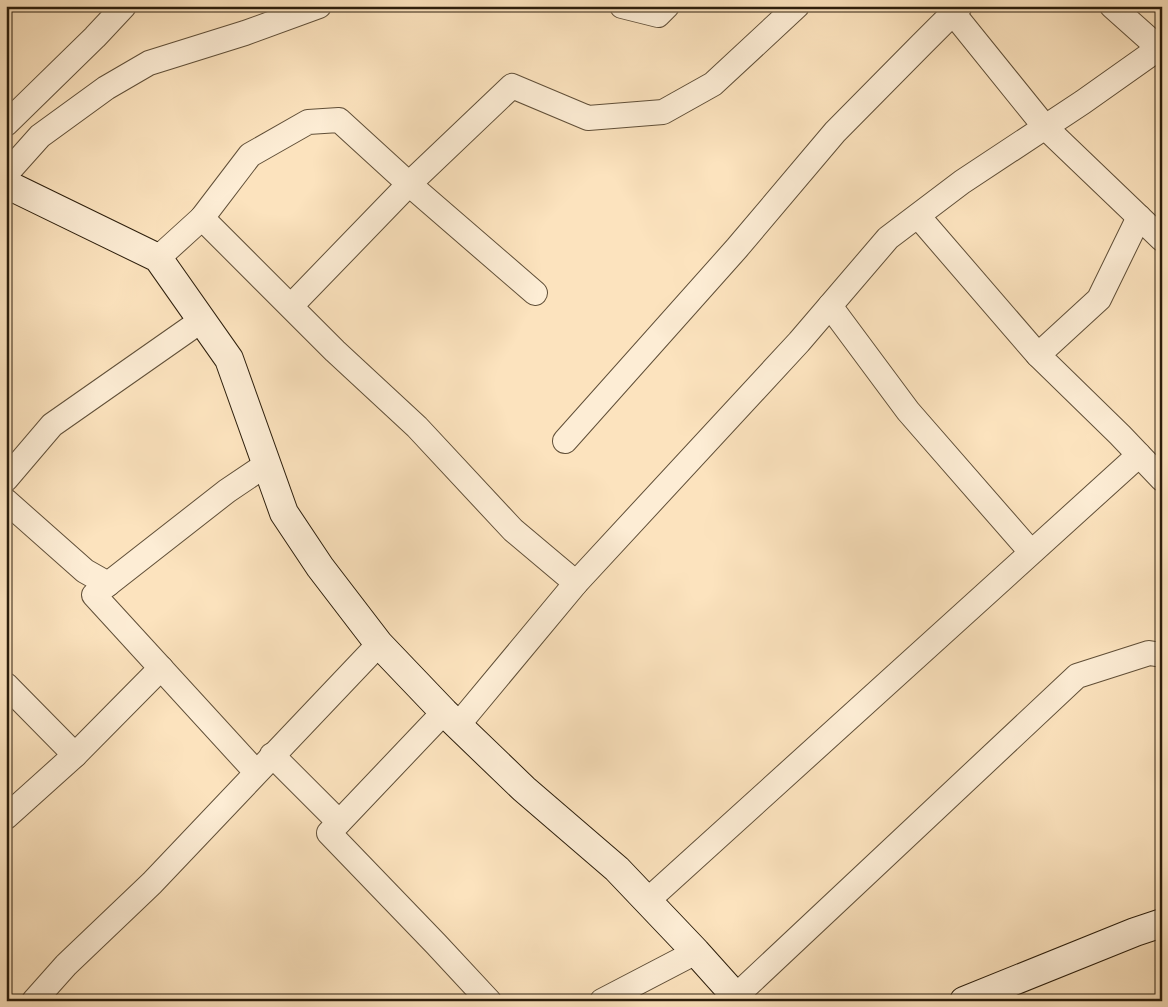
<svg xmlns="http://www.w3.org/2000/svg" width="1168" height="1007" font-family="'IM FELL French Canon',serif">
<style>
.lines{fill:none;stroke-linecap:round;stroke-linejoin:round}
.street-casing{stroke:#604f38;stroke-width:26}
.secondary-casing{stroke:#2c1e0c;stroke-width:30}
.street{stroke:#fdedd5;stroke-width:24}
.secondary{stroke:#fdedd5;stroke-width:28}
</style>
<rect width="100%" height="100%" fill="#fce3be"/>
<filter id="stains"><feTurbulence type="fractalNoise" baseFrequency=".004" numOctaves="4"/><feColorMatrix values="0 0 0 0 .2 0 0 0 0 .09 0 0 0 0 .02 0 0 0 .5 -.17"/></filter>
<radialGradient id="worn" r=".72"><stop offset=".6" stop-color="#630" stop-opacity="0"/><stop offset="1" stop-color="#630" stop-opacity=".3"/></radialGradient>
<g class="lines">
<defs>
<g id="street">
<polyline points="622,6 658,15 667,6"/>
<polyline points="1112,6 1159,48"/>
<polyline points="953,13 1045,127 1162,239"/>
<polyline points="6,124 95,37 124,6"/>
<polyline points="6,174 40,136 106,88 149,63 245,33 319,6"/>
<polyline points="918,216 1038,355"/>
<polyline points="1139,217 1099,299 1038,355 1120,435 1162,479"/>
<polyline points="202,218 250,155 308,122 339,120 409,184 512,86 588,118 663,112 713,84 797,6"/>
<polyline points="158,258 202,218 335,351 417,427 513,530 576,583"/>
<polyline points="291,306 409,184 535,293"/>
<polyline points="830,306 908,411 1031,552"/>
<polyline points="565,441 737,248 835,132 921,45 960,6"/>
<polyline points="6,479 52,425 202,320"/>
<polyline points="6,501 85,571 108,584"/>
<polyline points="6,685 75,755 6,817"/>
<polyline points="444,712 329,833 436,944 489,1001"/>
<polyline points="458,725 576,583 799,342 888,238 962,182 1083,102 1162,46"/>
<polyline points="75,755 161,668"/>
<polyline points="272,755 339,822"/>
<polyline points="256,772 94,595 227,491 267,464"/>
<polyline points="647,901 1139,455"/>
<polyline points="736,996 1077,676 1149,653 1162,655"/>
<polyline points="34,1001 66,965 152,883 379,644"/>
<polyline points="602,1001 696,952"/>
</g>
<g id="secondary">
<polyline points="6,184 158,258 229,359 284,513 320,567 379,644 444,712 524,789 617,869 696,952 740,1001"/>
<polyline points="964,1001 1135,932 1162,923"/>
</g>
</defs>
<use href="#street" class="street-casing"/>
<use href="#secondary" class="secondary-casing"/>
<use href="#street" class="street"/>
<use href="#secondary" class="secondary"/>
</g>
<rect width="1168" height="1007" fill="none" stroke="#fce3be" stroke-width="25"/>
<rect x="8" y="8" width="1153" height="992" fill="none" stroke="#2c1e0c" stroke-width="2.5"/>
<rect x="12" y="12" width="1143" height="982" fill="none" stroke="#2c1e0c"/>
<rect width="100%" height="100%" filter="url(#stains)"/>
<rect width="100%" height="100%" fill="url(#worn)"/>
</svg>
